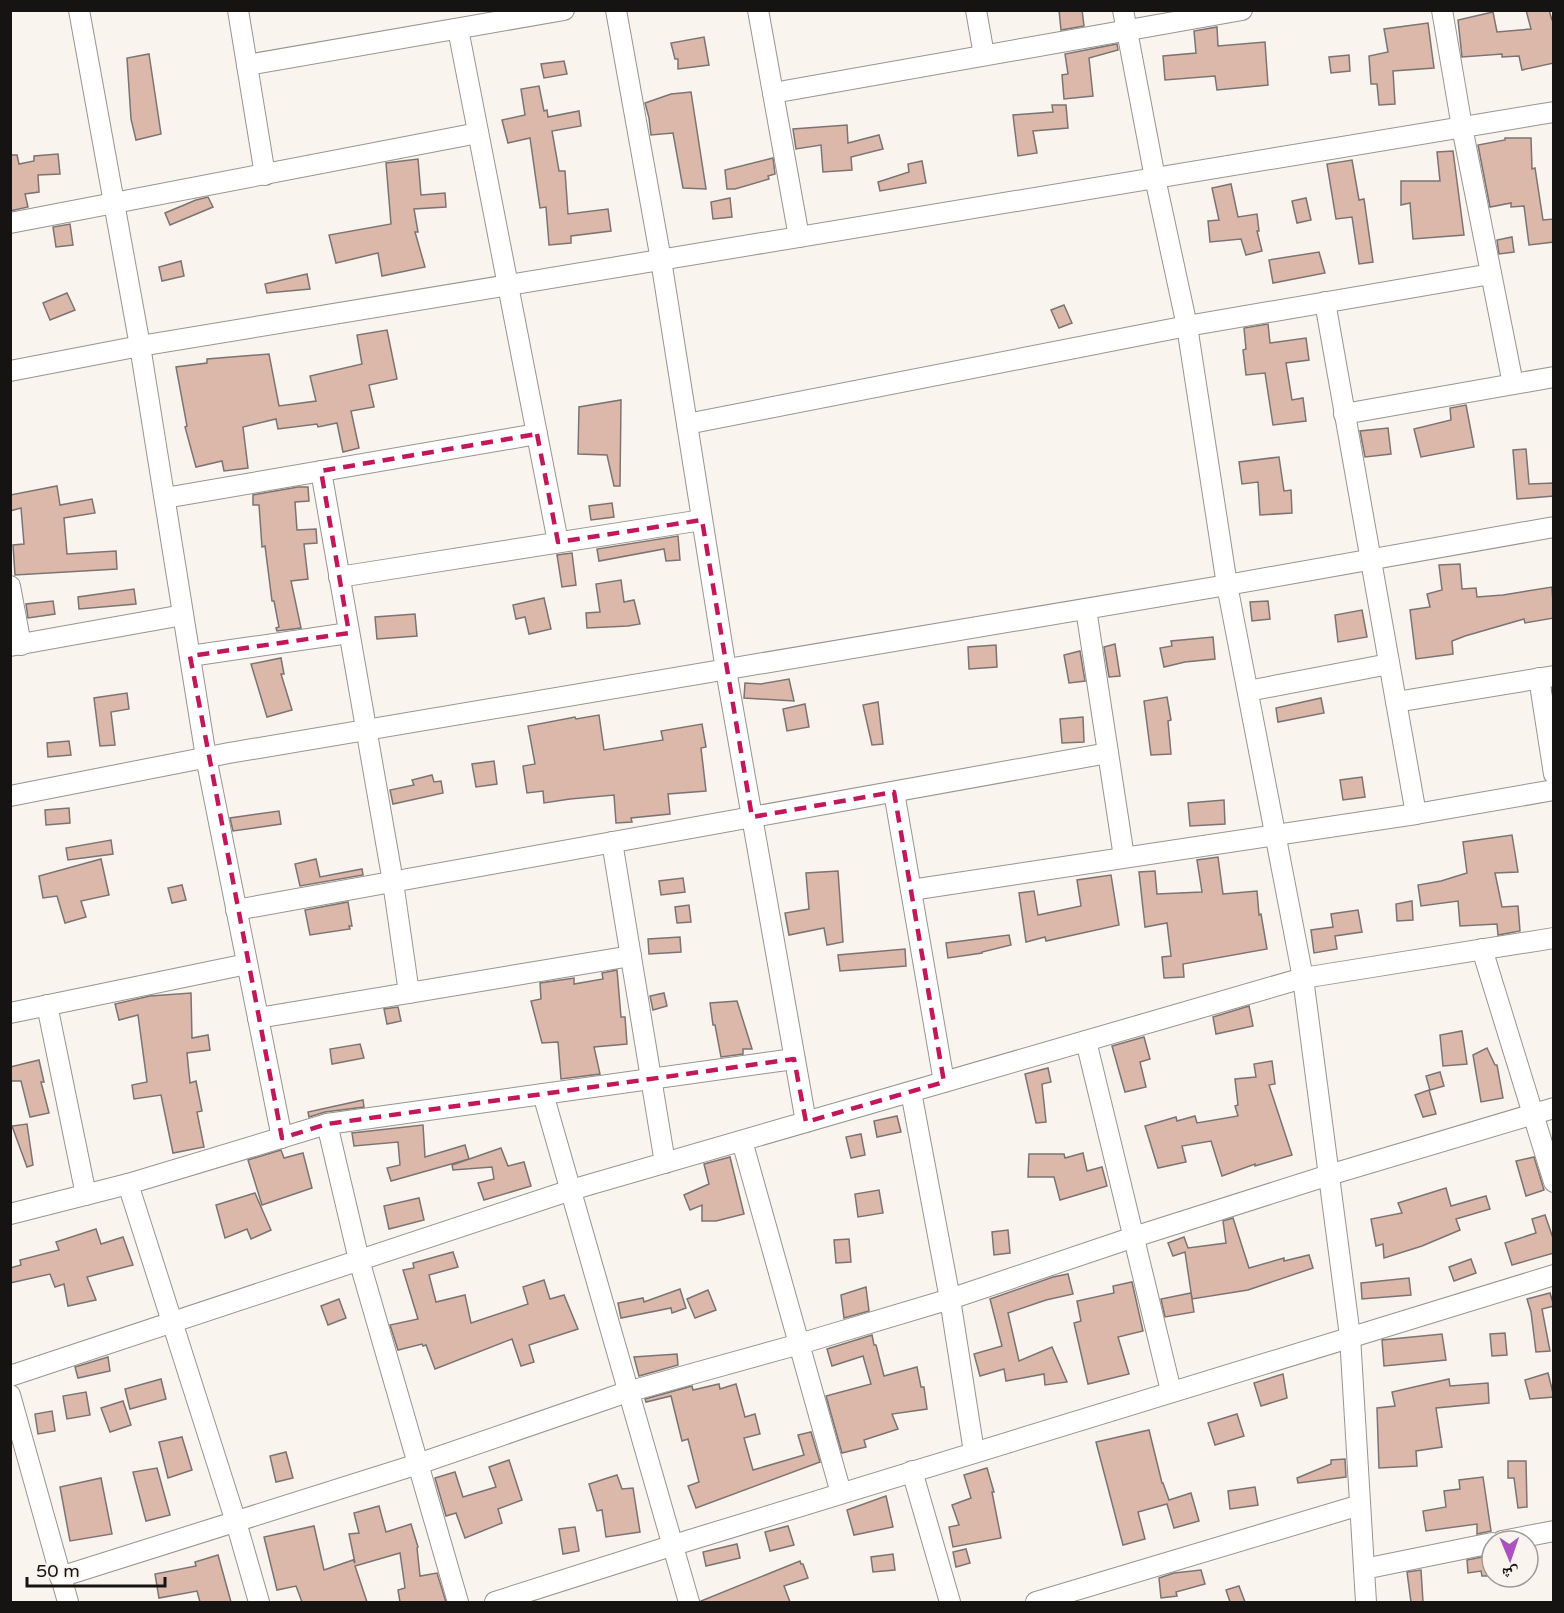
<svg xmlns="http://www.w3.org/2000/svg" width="1564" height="1613" font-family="'Varela Round','Noto Naskh Arabic',sans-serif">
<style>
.building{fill:#dcb8ab;stroke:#7b7472;stroke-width:1.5}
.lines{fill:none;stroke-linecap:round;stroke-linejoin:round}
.street-casing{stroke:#999490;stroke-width:22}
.street{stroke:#fff;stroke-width:20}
.marked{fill:none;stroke:#c2185b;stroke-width:4.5;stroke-dasharray:12 8;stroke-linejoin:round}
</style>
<rect width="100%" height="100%" fill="#faf4ef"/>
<g class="building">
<polygon points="1059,10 1082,10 1084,26 1061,30"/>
<polygon points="1526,10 1549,10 1552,20 1554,20 1554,63 1522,70 1519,56 1502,57 1502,54 1462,57 1458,20 1493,12 1497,32 1531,29"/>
<polygon points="1428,23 1434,68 1393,71 1395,104 1379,105 1377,84 1371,84 1369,56 1388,52 1384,29"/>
<polygon points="1217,27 1218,46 1265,42 1268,85 1217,90 1215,76 1165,80 1163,56 1196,53 1194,31"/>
<polygon points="704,37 709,65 678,69 678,59 675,59 671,43"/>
<polygon points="1117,44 1118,50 1089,58 1093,96 1064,99 1062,75 1068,74 1065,54"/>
<polygon points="149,54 161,134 136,140 131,119 127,58"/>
<polygon points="1349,55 1350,71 1331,73 1329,57"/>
<polygon points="564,61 567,74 544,78 541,64"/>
<polygon points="539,86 544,111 547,110 548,117 579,111 581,126 552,131 559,171 565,171 568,214 608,209 611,231 571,236 571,243 549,245 546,207 540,208 530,138 508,143 502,120 525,115 521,89"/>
<polygon points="691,92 706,189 683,188 673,133 651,135 649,118 645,103 671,94"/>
<polygon points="1052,105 1066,105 1068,128 1033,131 1037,153 1018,156 1013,115 1053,112"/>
<polygon points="847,125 848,143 879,135 883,149 851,157 852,170 823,172 821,145 796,149 793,129"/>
<polygon points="1505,138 1531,138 1532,169 1535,168 1543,220 1554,219 1554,242 1529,245 1524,206 1511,207 1511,203 1490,207 1478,145 1505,140"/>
<polygon points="1453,151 1464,235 1413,239 1410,203 1401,205 1401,181 1440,181 1437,152"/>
<polygon points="58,154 60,174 38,175 39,192 25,194 28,207 10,211 10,155 17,155 19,164 34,161 34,156"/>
<polygon points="773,158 775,174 768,176 769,179 735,189 727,189 725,170"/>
<polygon points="418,159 421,195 445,193 446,207 414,209 418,232 415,232 425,267 382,276 378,253 336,263 329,235 391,224 386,163"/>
<polygon points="1352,160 1359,200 1364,199 1373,262 1359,264 1352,217 1336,219 1327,164"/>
<polygon points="922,161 926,183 880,191 878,182 909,172 908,164"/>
<polygon points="1231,184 1238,217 1257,214 1259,231 1257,231 1262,251 1246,255 1241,239 1210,242 1208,221 1219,220 1212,188"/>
<polygon points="208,197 213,207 170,225 165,213 196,200"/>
<polygon points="730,198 732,217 713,219 711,202"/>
<polygon points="1306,198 1311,220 1297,223 1292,201"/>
<polygon points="70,224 73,245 56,247 53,227"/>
<polygon points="1512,237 1514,252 1499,254 1497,240"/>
<polygon points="1319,252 1325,273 1273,283 1269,260"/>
<polygon points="181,261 184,276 162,281 159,267"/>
<polygon points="307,274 310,289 267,293 265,284"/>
<polygon points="67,293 75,310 50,320 43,303"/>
<polygon points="1064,305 1072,323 1059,328 1051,310"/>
<polygon points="1268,324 1270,343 1306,338 1309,360 1286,363 1292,400 1303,398 1306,421 1273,425 1265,373 1246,375 1243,350 1246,349 1244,328"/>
<polygon points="387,330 397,379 369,385 374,407 351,411 359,448 343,452 337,423 318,427 317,424 278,429 276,419 243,427 248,468 224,471 222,461 196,467 185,427 187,426 176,367 207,363 207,359 269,354 279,406 316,401 310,376 362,364 357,335"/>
<polygon points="621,400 620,486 614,486 607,455 578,454 579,407"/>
<polygon points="1466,405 1474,447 1421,457 1414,429 1451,420 1450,408"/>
<polygon points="1388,428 1391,454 1365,457 1360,431"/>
<polygon points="1526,449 1529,484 1554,483 1554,496 1517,499 1513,450"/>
<polygon points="1279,457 1284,491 1291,490 1292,513 1260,515 1258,482 1242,484 1239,462"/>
<polygon points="57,486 60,505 92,499 95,513 64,518 67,554 116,551 117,569 15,575 13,545 24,544 21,508 10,511 10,495"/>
<polygon points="298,487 308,487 309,501 295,502 297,530 316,529 317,543 304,544 308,579 291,581 301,628 277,631 276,628 279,627 274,601 272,601 265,546 262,547 259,505 253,505 253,495"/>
<polygon points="612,503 614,517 591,520 589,506"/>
<polygon points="678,536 680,560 666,561 664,549 599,561 597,549"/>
<polygon points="572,553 576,585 562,587 557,555"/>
<polygon points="1460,564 1462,589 1476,588 1477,597 1503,595 1552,587 1554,618 1525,623 1524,619 1465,636 1452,641 1453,654 1416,659 1410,610 1430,607 1427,594 1442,590 1439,565"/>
<polygon points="621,580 624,602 634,600 640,624 628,626 587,628 586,613 600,612 596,584"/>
<polygon points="134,589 136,604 79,609 78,597"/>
<polygon points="544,598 551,629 529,634 525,617 516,619 513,605"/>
<polygon points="53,601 55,614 28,618 26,604"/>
<polygon points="1268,601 1270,619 1252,621 1250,602"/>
<polygon points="1362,610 1367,637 1338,642 1335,615"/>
<polygon points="415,614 417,636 377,639 375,617"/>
<polygon points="1213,637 1215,659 1185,662 1164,667 1160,648 1172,646 1171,641"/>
<polygon points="1115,644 1120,676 1109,677 1104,647"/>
<polygon points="996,645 997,667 969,669 968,647"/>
<polygon points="1080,651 1085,681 1069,683 1064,655"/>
<polygon points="281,658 284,674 281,674 292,710 267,717 251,664"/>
<polygon points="789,679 794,701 744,698 745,683 761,684"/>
<polygon points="127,693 129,709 111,712 115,745 100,746 94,698"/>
<polygon points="1167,697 1171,720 1168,721 1171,754 1151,755 1144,701"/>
<polygon points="1321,698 1324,713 1278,722 1276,708"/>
<polygon points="878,702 883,744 872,745 863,705"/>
<polygon points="805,704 809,727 787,731 783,709"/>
<polygon points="599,715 604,750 663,740 661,731 702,724 706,747 701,748 706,791 668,794 670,814 631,818 632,822 616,823 614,795 570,799 544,803 543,791 527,793 523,766 535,764 528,726 575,717 576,719"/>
<polygon points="1083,717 1084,742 1062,743 1060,719"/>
<polygon points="69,741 71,755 48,757 47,743"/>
<polygon points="494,761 497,784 476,787 472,764"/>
<polygon points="432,775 434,782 441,781 443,793 393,804 390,790 414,785 412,780"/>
<polygon points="1362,777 1365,797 1343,800 1340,780"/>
<polygon points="1224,800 1225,824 1190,826 1188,803"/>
<polygon points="69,808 70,823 46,825 45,810"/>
<polygon points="279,811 281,824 233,831 230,818"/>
<polygon points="1512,835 1518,872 1495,873 1502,907 1518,906 1520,931 1498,935 1497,924 1460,926 1458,901 1421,906 1418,885 1441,881 1467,873 1463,842"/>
<polygon points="111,840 113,854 68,860 66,848"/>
<polygon points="1218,857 1223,894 1257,891 1259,915 1261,914 1267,949 1183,964 1184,977 1164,978 1162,957 1171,956 1167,923 1145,927 1139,872 1155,871 1157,894 1202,892 1197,860"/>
<polygon points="101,859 109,895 81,901 86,917 65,923 57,896 43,898 39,876"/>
<polygon points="316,859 320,877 362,869 363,875 300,886 295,864"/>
<polygon points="838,871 843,942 827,945 824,928 789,935 785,913 809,909 806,873"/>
<polygon points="1111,875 1119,925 1046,941 1045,937 1026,942 1019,893 1034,891 1038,915 1081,906 1077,880"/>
<polygon points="683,878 685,892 661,895 659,881"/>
<polygon points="182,885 186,900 172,903 168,888"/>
<polygon points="1412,901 1413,920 1397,921 1396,904"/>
<polygon points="348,902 352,926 349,926 350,929 310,935 305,910"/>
<polygon points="689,905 691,922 677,923 675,907"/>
<polygon points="1358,910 1362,932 1335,936 1337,949 1314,953 1311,930 1333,927 1331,914"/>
<polygon points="1009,935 1011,945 982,952 982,953 948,958 946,943"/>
<polygon points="680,937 681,952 649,954 648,939"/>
<polygon points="905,949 906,966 840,971 838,955"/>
<polygon points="617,970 621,1017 625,1017 627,1044 594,1047 600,1074 561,1079 558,1042 542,1043 531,1001 541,999 540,983 574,978 574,984 603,979 602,973"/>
<polygon points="191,993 192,1038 208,1035 210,1050 187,1053 190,1083 196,1081 202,1111 197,1112 204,1147 173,1153 161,1095 134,1099 132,1085 147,1082 138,1015 119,1020 115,1004 150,996"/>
<polygon points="664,993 667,1006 653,1010 650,996"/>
<polygon points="737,1001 752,1049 743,1049 743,1054 721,1057 715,1025 713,1025 710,1003"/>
<polygon points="1249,1006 1253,1026 1216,1034 1213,1017"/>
<polygon points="398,1007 401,1021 387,1024 384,1009"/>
<polygon points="1462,1031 1467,1064 1443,1066 1440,1035"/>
<polygon points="1144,1037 1150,1059 1140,1062 1146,1087 1125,1092 1112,1046"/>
<polygon points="360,1044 364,1058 332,1064 330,1049"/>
<polygon points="1487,1048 1495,1065 1497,1065 1503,1098 1481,1102 1473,1055"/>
<polygon points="39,1060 44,1082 41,1082 49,1113 30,1117 21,1081 10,1081 10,1067"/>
<polygon points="1272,1061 1275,1084 1269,1085 1292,1155 1255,1166 1255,1164 1222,1176 1211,1141 1182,1146 1186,1162 1158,1168 1145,1126 1176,1117 1177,1121 1195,1116 1197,1123 1238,1116 1235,1106 1238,1105 1235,1079 1256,1077 1254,1064"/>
<polygon points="1048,1068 1051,1082 1042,1084 1046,1122 1036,1123 1025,1074"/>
<polygon points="1440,1072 1444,1086 1430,1090 1426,1076"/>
<polygon points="1429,1090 1436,1114 1423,1117 1415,1095"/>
<polygon points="363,1100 364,1107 325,1112 309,1117 308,1112"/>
<polygon points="897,1116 901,1132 877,1137 874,1121"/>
<polygon points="27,1124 33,1165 27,1167 12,1126"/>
<polygon points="423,1125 425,1157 465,1145 469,1159 391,1181 387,1168 400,1165 398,1142 354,1146 352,1133"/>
<polygon points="861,1134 865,1155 851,1158 846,1137"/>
<polygon points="501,1148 508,1166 524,1162 531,1186 484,1200 478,1183 494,1179 492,1167 453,1170 452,1165"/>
<polygon points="281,1150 284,1158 303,1153 312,1188 262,1205 248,1160"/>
<polygon points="1083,1153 1087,1171 1102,1167 1107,1186 1060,1200 1054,1177 1028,1177 1029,1154 1064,1154 1065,1158"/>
<polygon points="730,1157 744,1214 716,1221 702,1221 702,1205 690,1210 684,1195 709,1184 704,1164"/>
<polygon points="1534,1157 1544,1190 1526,1196 1516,1161"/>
<polygon points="1446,1188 1451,1206 1486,1196 1490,1209 1456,1219 1460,1230 1422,1246 1384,1258 1383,1244 1376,1246 1371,1219 1402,1213 1398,1203"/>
<polygon points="879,1190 883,1213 858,1217 855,1194"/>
<polygon points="255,1193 271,1230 251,1239 247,1229 225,1238 216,1205"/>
<polygon points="419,1198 424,1220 389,1229 384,1206"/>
<polygon points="1545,1215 1554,1241 1554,1253 1512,1265 1505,1243 1536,1233 1532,1219"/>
<polygon points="1233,1218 1249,1268 1284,1258 1284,1261 1309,1255 1313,1268 1248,1290 1192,1299 1185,1252 1173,1256 1168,1243 1184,1237 1188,1248 1226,1243 1223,1221"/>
<polygon points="96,1229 101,1244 123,1237 133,1265 87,1277 96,1300 68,1306 64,1284 55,1287 50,1274 10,1283 10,1268 21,1265 20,1260 59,1250 56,1242"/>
<polygon points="1008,1230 1010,1253 994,1255 992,1232"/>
<polygon points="849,1239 851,1262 836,1263 834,1240"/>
<polygon points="453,1252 458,1267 429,1275 436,1302 465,1295 471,1323 528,1304 523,1287 544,1280 550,1299 564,1295 578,1329 529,1345 534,1362 521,1366 512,1339 435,1369 426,1345 423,1346 422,1344 398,1350 390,1325 418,1319 403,1270 414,1268 413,1263"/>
<polygon points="1471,1259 1476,1273 1454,1281 1449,1267"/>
<polygon points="1068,1274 1073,1294 1046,1300 1008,1313 1019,1361 1052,1347 1067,1382 1045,1385 1044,1374 1006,1381 1004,1369 980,1376 974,1354 1002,1346 990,1299 1053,1277"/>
<polygon points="1409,1278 1411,1295 1362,1299 1361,1283"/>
<polygon points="1132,1282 1143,1331 1118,1337 1129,1374 1088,1384 1074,1323 1081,1321 1077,1301 1114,1293 1113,1286"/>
<polygon points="866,1287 869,1311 844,1318 841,1295"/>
<polygon points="680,1289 686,1308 672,1313 671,1308 621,1318 618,1303 643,1298 644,1302"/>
<polygon points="708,1290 716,1310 695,1318 687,1299"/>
<polygon points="1191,1293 1194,1312 1165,1317 1161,1299"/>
<polygon points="1550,1293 1554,1306 1542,1309 1550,1351 1536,1352 1531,1312 1527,1299"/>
<polygon points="339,1299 346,1318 328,1325 321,1306"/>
<polygon points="1505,1333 1507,1355 1492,1356 1490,1334"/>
<polygon points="1442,1334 1446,1360 1384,1366 1382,1340"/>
<polygon points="872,1335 874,1345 876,1345 884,1376 917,1367 921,1387 924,1387 927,1409 892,1414 898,1429 864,1440 866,1447 842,1453 826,1396 871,1384 863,1356 832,1366 827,1349"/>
<polygon points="677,1354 678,1365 639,1376 634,1357"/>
<polygon points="108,1357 110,1371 78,1378 75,1367"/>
<polygon points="1548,1373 1554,1397 1530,1399 1525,1380"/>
<polygon points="1283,1374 1287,1398 1261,1406 1254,1383"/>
<polygon points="161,1379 166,1399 130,1409 125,1389"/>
<polygon points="1449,1379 1450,1386 1488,1383 1489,1403 1436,1408 1442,1447 1416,1451 1417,1466 1379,1468 1377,1408 1395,1406 1392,1392"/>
<polygon points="719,1384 720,1389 736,1384 745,1417 755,1414 760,1434 744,1438 753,1470 804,1455 798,1435 811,1432 820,1462 696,1508 688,1486 699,1482 688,1439 682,1441 671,1396 646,1402 645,1399 692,1386 693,1390"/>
<polygon points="86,1392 90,1415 67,1419 63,1396"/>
<polygon points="123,1401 131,1425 110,1432 101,1408"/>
<polygon points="52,1411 55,1431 38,1434 35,1414"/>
<polygon points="1237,1414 1244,1436 1215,1445 1208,1423"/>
<polygon points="1149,1430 1162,1483 1163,1483 1169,1500 1191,1493 1199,1521 1174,1528 1167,1504 1138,1512 1145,1539 1123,1545 1096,1442"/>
<polygon points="182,1437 192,1470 168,1478 159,1442"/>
<polygon points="286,1452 293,1478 276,1482 270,1456"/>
<polygon points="1345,1459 1346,1477 1298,1483 1297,1478 1331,1464 1331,1460"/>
<polygon points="509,1460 522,1500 498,1509 502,1523 465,1538 456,1513 446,1516 435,1478 455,1472 463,1497 496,1487 489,1467"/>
<polygon points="1508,1461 1526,1461 1527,1507 1518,1508 1514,1478 1508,1478"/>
<polygon points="157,1468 170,1515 146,1521 133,1472"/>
<polygon points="987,1468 994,1492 992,1492 1001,1538 953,1547 949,1527 959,1525 952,1505 971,1498 964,1475"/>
<polygon points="617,1475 622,1489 633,1488 640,1532 606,1537 602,1510 597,1511 589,1484"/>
<polygon points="1483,1477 1491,1531 1477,1534 1477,1524 1426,1531 1423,1511 1446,1507 1444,1491 1460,1489 1459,1480"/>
<polygon points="101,1478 112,1534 70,1541 60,1487"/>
<polygon points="1255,1487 1258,1505 1230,1509 1228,1491"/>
<polygon points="886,1496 893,1527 854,1535 847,1510"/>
<polygon points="379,1506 386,1532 411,1524 418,1547 417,1548 420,1576 437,1573 446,1602 400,1602 398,1590 405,1588 400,1553 355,1566 367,1602 302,1602 296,1586 277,1590 264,1537 314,1526 324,1570 353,1560 355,1563 349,1534 359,1533 354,1513"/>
<polygon points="788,1526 794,1545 770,1551 765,1532"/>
<polygon points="575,1527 579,1551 563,1554 559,1529"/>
<polygon points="737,1544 740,1558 706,1566 703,1552"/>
<polygon points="966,1549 970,1563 956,1567 953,1552"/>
<polygon points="893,1554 895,1570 873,1572 871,1557"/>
<polygon points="218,1555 231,1602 200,1602 197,1591 159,1598 155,1574 196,1566 195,1562"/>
<polygon points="1492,1555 1492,1576 1482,1576 1481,1571 1468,1573 1467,1560"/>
<polygon points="800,1561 801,1564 803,1564 808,1578 784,1586 790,1602 701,1602 701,1601"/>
<polygon points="1201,1570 1205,1584 1176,1592 1177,1596 1161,1598 1159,1578 1174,1573"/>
<polygon points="1421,1570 1423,1602 1411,1602 1407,1572"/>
<polygon points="1239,1586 1245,1602 1230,1602 1226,1590"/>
</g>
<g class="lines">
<defs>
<g id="street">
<polyline points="79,10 140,346 206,757 282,1138"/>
<polyline points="238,10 265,175"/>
<polyline points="616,10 661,260 726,670 806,1122"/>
<polyline points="758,10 799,237"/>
<polyline points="976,10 984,55"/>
<polyline points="1123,10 1155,178 1187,326 1227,585 1303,978 1350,1336 1366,1602"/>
<polyline points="1442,10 1462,127 1513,384"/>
<polyline points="458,29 558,542"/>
<polyline points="247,65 564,10"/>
<polyline points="773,93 1242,10"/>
<polyline points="10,223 478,133"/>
<polyline points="1325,302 1416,814"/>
<polyline points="10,371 140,346 1554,112"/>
<polyline points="1344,414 1554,377"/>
<polyline points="687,424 1187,326 1491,274"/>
<polyline points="321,471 393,882 409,993"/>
<polyline points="165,498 537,434"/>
<polyline points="339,577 702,520"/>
<polyline points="10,586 21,645"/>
<polyline points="1086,609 1124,857"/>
<polyline points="10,646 183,615"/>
<polyline points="190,656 349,633"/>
<polyline points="1539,678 1554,774"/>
<polyline points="1248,691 1389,664"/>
<polyline points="1396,702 1554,676"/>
<polyline points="894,792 944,1082"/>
<polyline points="10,796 229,753 1227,585 1554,527"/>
<polyline points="612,842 665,1163"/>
<polyline points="911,890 1416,814 1554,790"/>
<polyline points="236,910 1108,753"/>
<polyline points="1482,949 1554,1182"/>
<polyline points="47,1005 86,1195"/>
<polyline points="10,1013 247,964"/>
<polyline points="258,1018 631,956"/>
<polyline points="1086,1041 1171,1391"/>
<polyline points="911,1092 950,1299 974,1452"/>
<polyline points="543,1094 689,1602"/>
<polyline points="327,1124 359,1260 458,1602"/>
<polyline points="742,1141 841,1493"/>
<polyline points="128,1184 236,1522 259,1602"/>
<polyline points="10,1214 128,1184 327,1124 794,1059"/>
<polyline points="10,1376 571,1190 1303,978 1554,938"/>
<polyline points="10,1395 68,1602"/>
<polyline points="912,1471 950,1602"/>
<polyline points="1502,1541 1554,1531"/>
<polyline points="1364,1569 1492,1543"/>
<polyline points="60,1577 418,1464 627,1392 796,1345 950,1299 1134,1237 1329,1175 1554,1108"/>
<polyline points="495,1602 674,1545 1554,1275"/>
<polyline points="1036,1602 1360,1505"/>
</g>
</defs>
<use href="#street" class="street-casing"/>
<use href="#street" class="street"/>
</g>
<path class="marked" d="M 537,434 L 558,542 L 702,520 L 752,817 L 894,792 L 944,1082 L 806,1122 L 794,1059 L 327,1124 L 282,1138 L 190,656 L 349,633 L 321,471 Z"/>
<rect width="1564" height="1613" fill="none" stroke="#161412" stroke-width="24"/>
<g transform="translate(1510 1559) rotate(178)"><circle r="28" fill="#faf4ef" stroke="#9f9a97" stroke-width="1.5"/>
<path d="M0-4.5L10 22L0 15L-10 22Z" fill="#ac52be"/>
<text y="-9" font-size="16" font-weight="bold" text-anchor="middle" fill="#161412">ش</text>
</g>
<path d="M27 1577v9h138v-9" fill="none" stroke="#161412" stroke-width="3"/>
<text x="36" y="1577" font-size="18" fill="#161412" stroke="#faf4ef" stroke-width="4.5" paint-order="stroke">50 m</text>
</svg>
